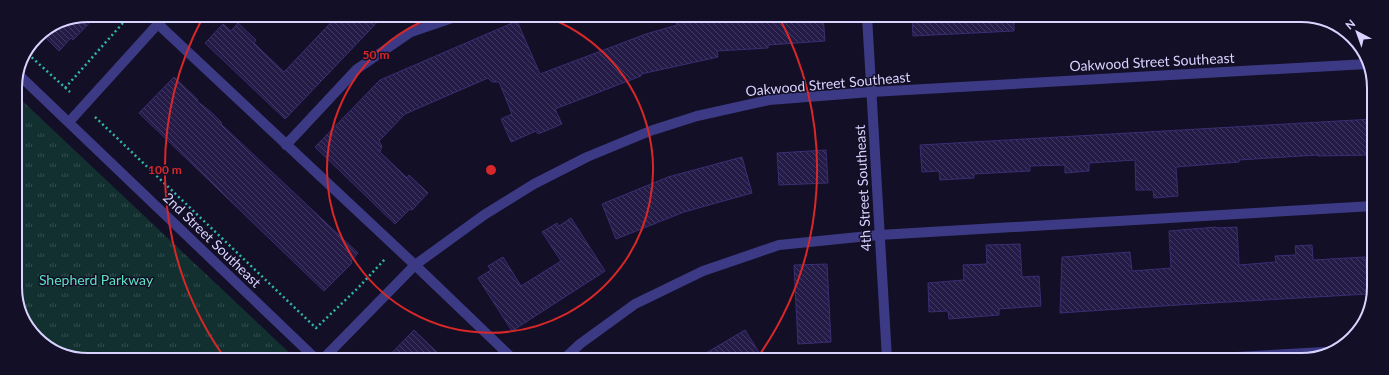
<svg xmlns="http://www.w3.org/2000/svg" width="1389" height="375" font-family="Lato,sans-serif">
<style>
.park{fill:url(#park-tufts)}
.building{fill:url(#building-back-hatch);stroke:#3b2d73}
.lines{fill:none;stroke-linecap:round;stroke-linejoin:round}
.path{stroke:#2fb8b0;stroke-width:2.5;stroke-dasharray:2 3;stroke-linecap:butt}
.service{stroke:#3d3a85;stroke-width:10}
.minor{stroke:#3d3a85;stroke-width:10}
.ring{fill:none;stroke:#d62828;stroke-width:2}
.labels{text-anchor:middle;stroke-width:3;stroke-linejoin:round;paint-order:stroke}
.street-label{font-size:14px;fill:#d9d4ff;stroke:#130f26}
.park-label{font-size:14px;fill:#5fe0c0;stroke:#130f26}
.rim{fill:none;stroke:#d9d4ff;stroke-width:2}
.centre{fill:#d62828;stroke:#130f26;stroke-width:2}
.ring-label{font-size:12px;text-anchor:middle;font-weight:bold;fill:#d62828;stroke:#130f26;stroke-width:3;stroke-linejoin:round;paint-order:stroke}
</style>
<defs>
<pattern id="park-tufts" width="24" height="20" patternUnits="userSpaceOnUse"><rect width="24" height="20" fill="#12302f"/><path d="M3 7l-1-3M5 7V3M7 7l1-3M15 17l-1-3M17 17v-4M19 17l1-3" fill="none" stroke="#344d4e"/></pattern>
<pattern id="building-back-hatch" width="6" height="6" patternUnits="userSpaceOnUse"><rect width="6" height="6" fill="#241b47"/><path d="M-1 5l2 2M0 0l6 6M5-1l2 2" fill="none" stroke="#433b63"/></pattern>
</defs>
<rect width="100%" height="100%" fill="#130f26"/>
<polygon class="park" points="15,94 296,359 74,359 36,338 16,301"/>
<g class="building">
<polygon points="88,15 97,15 73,40 71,38 59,51 41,33 61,20"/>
<polygon points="338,15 384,15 285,119 205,43 223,24 231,31 238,23 256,40 254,43 284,72"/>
<polygon points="675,16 708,16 709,19 766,16 823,16 825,41 768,45 768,48 717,51 718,57 641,74 641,76 555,109 562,124 538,134 536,131 511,142 501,119 512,114 499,82 492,82 488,78 405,114 379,141 382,146 380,152 407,178 409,175 428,193 412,210 410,209 395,224 315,147 380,80 517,21 540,74 646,34 677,25"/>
<polygon points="912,16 1014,16 1014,31 913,36"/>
<polygon points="174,77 198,100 197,101 212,113 222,123 221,124 358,253 351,261 352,263 324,291 139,113"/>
<polygon points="1373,119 1373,155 1318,156 1318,155 1301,156 1239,160 1239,162 1176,167 1178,196 1154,198 1153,190 1136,190 1135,160 1089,163 1089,171 1065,173 1065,165 1030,166 1030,171 974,174 974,178 940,180 939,171 922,172 920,145"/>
<polygon points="826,150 828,183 779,185 777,153"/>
<polygon points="742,157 752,193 684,212 616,239 602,204 668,177"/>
<polygon points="571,218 605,271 512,331 478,278 491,270 488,266 503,257 521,286 561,261 542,232 557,223 559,226"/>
<polygon points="1216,227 1217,228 1237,227 1239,265 1276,262 1275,256 1296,255 1295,246 1312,245 1313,260 1365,257 1368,294 1178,305 1060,313 1062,257 1130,252 1132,271 1171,268 1169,231"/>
<polygon points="1020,244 1022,277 1039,276 1041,306 999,309 999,315 949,319 948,311 929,312 928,283 964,280 963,265 987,264 986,245"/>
<polygon points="827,264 831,342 798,344 794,265"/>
<polygon points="414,330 444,359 386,359"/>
<polygon points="745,330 763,359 696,359"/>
</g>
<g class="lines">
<g class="path">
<polyline points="28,54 70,92"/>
<polyline points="65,88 130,15"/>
<polyline points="95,117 316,328 358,288 385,259"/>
</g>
<g class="service">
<polyline points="158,24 415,265 513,359"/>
<polyline points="286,145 357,69 411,32 461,15"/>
<polyline points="564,359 580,344 635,304 703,271 779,245 879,235 1373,206"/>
</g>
<g class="minor">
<polyline points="867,16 887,359"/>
<polyline points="19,75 316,359"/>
<polyline points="69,122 166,15"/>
<polyline points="323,359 415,265 484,215 534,184 587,157 650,131 697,116 769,100 871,92 1367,64"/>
<polyline points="1183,360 1324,352"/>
</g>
</g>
<g class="ring">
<path d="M544 16A163 163 0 1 1 439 15"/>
<path d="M224 357A326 326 0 0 1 203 17M779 17A326 326 0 0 1 758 357"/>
</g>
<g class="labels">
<g class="street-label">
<text transform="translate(1152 62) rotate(-3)" y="5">Oakwood Street Southeast</text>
<text transform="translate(828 84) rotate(-5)" y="5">Oakwood Street Southeast</text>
<text transform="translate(863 188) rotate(-93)" y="5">4th Street Southeast</text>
<text transform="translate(212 240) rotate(44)" y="5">2nd Street Southeast</text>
</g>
<g class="park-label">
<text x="96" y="285">Shepherd Parkway</text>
</g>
</g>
<path d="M0 0H1389V375H0ZM88 22H1301A66 66 0 0 1 1367 88V287A66 66 0 0 1 1301 353H88A66 66 0 0 1 22 287V88A66 66 0 0 1 88 22Z" fill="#130f26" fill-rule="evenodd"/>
<path class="rim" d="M88 22H1301A66 66 0 0 1 1367 88V287A66 66 0 0 1 1301 353H88A66 66 0 0 1 22 287V88A66 66 0 0 1 88 22Z"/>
<circle cx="491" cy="170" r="6" class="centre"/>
<g class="ring-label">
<text x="376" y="59">50 m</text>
<text x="165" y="174">100 m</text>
</g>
<g transform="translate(1357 32) rotate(319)" stroke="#130f26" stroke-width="3" paint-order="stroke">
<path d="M0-3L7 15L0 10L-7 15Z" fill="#d9d4ff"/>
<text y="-6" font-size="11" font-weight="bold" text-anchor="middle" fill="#d9d4ff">N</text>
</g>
</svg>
